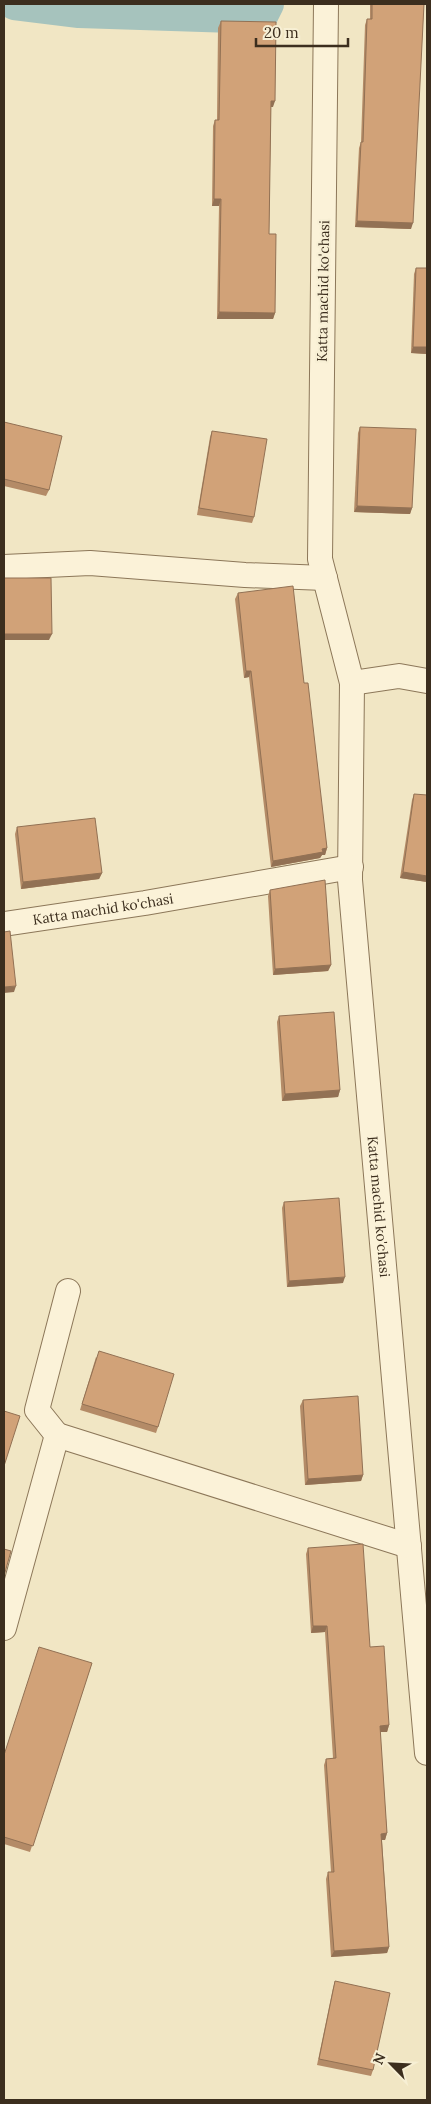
<svg xmlns="http://www.w3.org/2000/svg" width="431" height="2104" font-family="Lora,serif">
<style>
.lines{fill:none;stroke-linecap:round;stroke-linejoin:round}
.canal{stroke:#a6c3bd;stroke-width:32}
.minor-casing{stroke:#8c7759;stroke-width:26}
.minor{stroke:#fbf2d8;stroke-width:24}
.wall{fill:#b48b67}
.shaded-wall{fill:#927154}
.building{fill:#d1a278;stroke:#927154}
.labels{text-anchor:middle;stroke-width:4.5;stroke-linejoin:round;paint-order:stroke}
.street-label{font-size:14px;fill:#3c2e1e;stroke:#f7efd4}
</style>
<rect width="100%" height="100%" fill="#f1e6c4"/>
<g class="lines">
<polyline class="canal" points="14,4 79,12 261,18 268,4"/>
<defs>
<g id="minor">
<path id="s1" d="M 326,4 L 320,559 L 352,683 L 350,880 L 427,1753"/>
<polyline points="4,567 90,563 245,575 325,578"/>
<polyline points="352,683 399,676 427,681"/>
<path id="s2" d="M 4,924 L 145,903 L 351,867"/>
<polyline points="57,1435 37,1410 68,1291"/>
<polyline points="4,1628 57,1435 409,1546"/>
</g>
</defs>
<use href="#minor" class="minor-casing"/>
<use href="#minor" class="minor"/>
</g>
<g class="wall">
<polygon points="370,4 424,4 411,229 355,227 359,148 361,142 365,25 367,19 370,19"/>
<polygon points="221,21 273,107 271,107 269,234 275,313 273,319 217,319 219,206 212,206 213,126 215,120 217,120 218,28"/>
<polygon points="416,268 427,354 411,353 414,274"/>
<polygon points="4,422 49,490 46,496 4,486"/>
<polygon points="360,427 412,508 410,514 354,512 358,433"/>
<polygon points="212,431 254,517 252,523 197,515 210,437"/>
<polygon points="238,593 304,683 327,848 325,855 322,855 320,858 271,867 249,677 244,678 235,599"/>
<polygon points="414,794 427,882 400,878 412,800"/>
<polygon points="17,827 102,873 99,879 21,889 15,834"/>
<polygon points="270,890 331,965 328,971 273,975 268,896"/>
<polygon points="279,1016 340,1090 338,1097 282,1101 277,1022"/>
<polygon points="284,1202 343,1283 287,1287 282,1208"/>
<polygon points="96,1357 158,1427 156,1433 80,1410"/>
<polygon points="303,1400 363,1475 361,1481 305,1485 300,1406"/>
<polygon points="308,1548 370,1647 389,1725 387,1732 380,1732 387,1833 385,1840 382,1840 389,1947 387,1953 331,1957 326,1879 328,1872 331,1872 324,1765 326,1759 333,1758 325,1632 311,1633 306,1554"/>
<polygon points="92,1663 30,1852 4,1844 4,1754"/>
<polygon points="335,1981 373,2070 371,2076 317,2065 333,1988"/>
</g>
<g class="shaded-wall">
<polygon points="271,101 275,101 273,107 269,107"/>
<polygon points="214,199 221,199 219,206 212,206"/>
<polygon points="357,221 413,223 411,229 355,227"/>
<polygon points="219,312 275,313 273,319 217,319"/>
<polygon points="413,347 427,347 427,354 411,353"/>
<polygon points="357,506 412,508 410,514 354,512"/>
<polygon points="4,634 52,634 49,640 4,640"/>
<polygon points="246,671 251,671 249,677 244,678"/>
<polygon points="327,848 325,855 322,855 320,858 271,867 273,861"/>
<polygon points="403,872 427,876 427,882 400,878"/>
<polygon points="102,873 99,879 21,889 23,882"/>
<polygon points="331,965 328,971 273,975 275,969"/>
<polygon points="16,986 14,992 4,993 4,987"/>
<polygon points="340,1090 338,1097 282,1101 285,1094"/>
<polygon points="345,1277 343,1283 287,1287 289,1281"/>
<polygon points="363,1475 361,1481 305,1485 308,1479"/>
<polygon points="313,1626 327,1626 325,1632 311,1633"/>
<polygon points="389,1725 387,1732 378,1732 380,1726"/>
<polygon points="387,1833 385,1840 379,1840 381,1834"/>
<polygon points="389,1947 387,1953 331,1957 334,1951"/>
</g>
<g class="building">
<polygon points="372,4 424,4 413,223 357,221 361,142 363,142 367,19 372,19"/>
<polygon points="221,21 276,22 275,101 271,101 269,234 276,234 275,313 219,312 221,199 214,199 215,120 219,120"/>
<polygon points="416,268 427,268 427,347 413,347"/>
<polygon points="4,422 62,436 49,490 4,479"/>
<polygon points="360,427 416,429 412,508 357,506"/>
<polygon points="212,431 267,439 254,517 199,508"/>
<polygon points="4,578 51,578 52,634 4,634"/>
<polygon points="293,586 304,683 308,683 327,848 322,849 323,852 273,861 251,671 246,671 238,593"/>
<polygon points="414,794 427,795 427,876 403,872"/>
<polygon points="95,818 102,873 23,882 17,827"/>
<polygon points="325,880 331,965 275,969 270,890"/>
<polygon points="10,931 16,986 4,987 4,932"/>
<polygon points="334,1012 340,1090 285,1094 279,1016"/>
<polygon points="339,1198 345,1277 289,1281 284,1202"/>
<polygon points="99,1351 174,1374 158,1427 82,1404"/>
<polygon points="358,1396 363,1475 308,1479 303,1400"/>
<polygon points="4,1411 20,1416 4,1466"/>
<polygon points="363,1544 370,1647 384,1646 389,1725 380,1726 387,1833 381,1834 389,1947 334,1951 328,1872 334,1872 326,1759 336,1758 327,1626 313,1626 308,1548"/>
<polygon points="4,1549 11,1551 4,1576"/>
<polygon points="39,1647 92,1663 33,1846 4,1837 4,1755"/>
<polygon points="335,1981 390,1993 373,2070 319,2059"/>
</g>
<g class="labels">
<g class="street-label">
<text transform="translate(323 291) rotate(-89)" y="5">Katta machid ko'chasi</text>
<text dy="5" stroke="none"><textPath href="#s2" startOffset="100">Katta machid ko'chasi</textPath></text>
<text dy="5" stroke="none"><textPath href="#s1" startOffset="1208">Katta machid ko'chasi</textPath></text>
</g>
</g>
<rect width="431" height="2104" fill="none" stroke="#3c2e1e" stroke-width="10"/>
<g transform="translate(391 2064) rotate(294)" stroke="#f7efd4" stroke-width="4" paint-order="stroke">
<path d="M0-4L9 19L0 12L-9 19Z" fill="#3c2e1e"/>
<text y="-8" font-size="14" font-weight="bold" text-anchor="middle" fill="#3c2e1e">N</text>
</g>
<path d="M256 38v8h92v-8" fill="none" stroke="#3c2e1e" stroke-width="2.5"/>
<text x="264" y="38" font-size="15" fill="#3c2e1e" stroke="#f7efd4" stroke-width="4" paint-order="stroke">20 m</text>
</svg>
